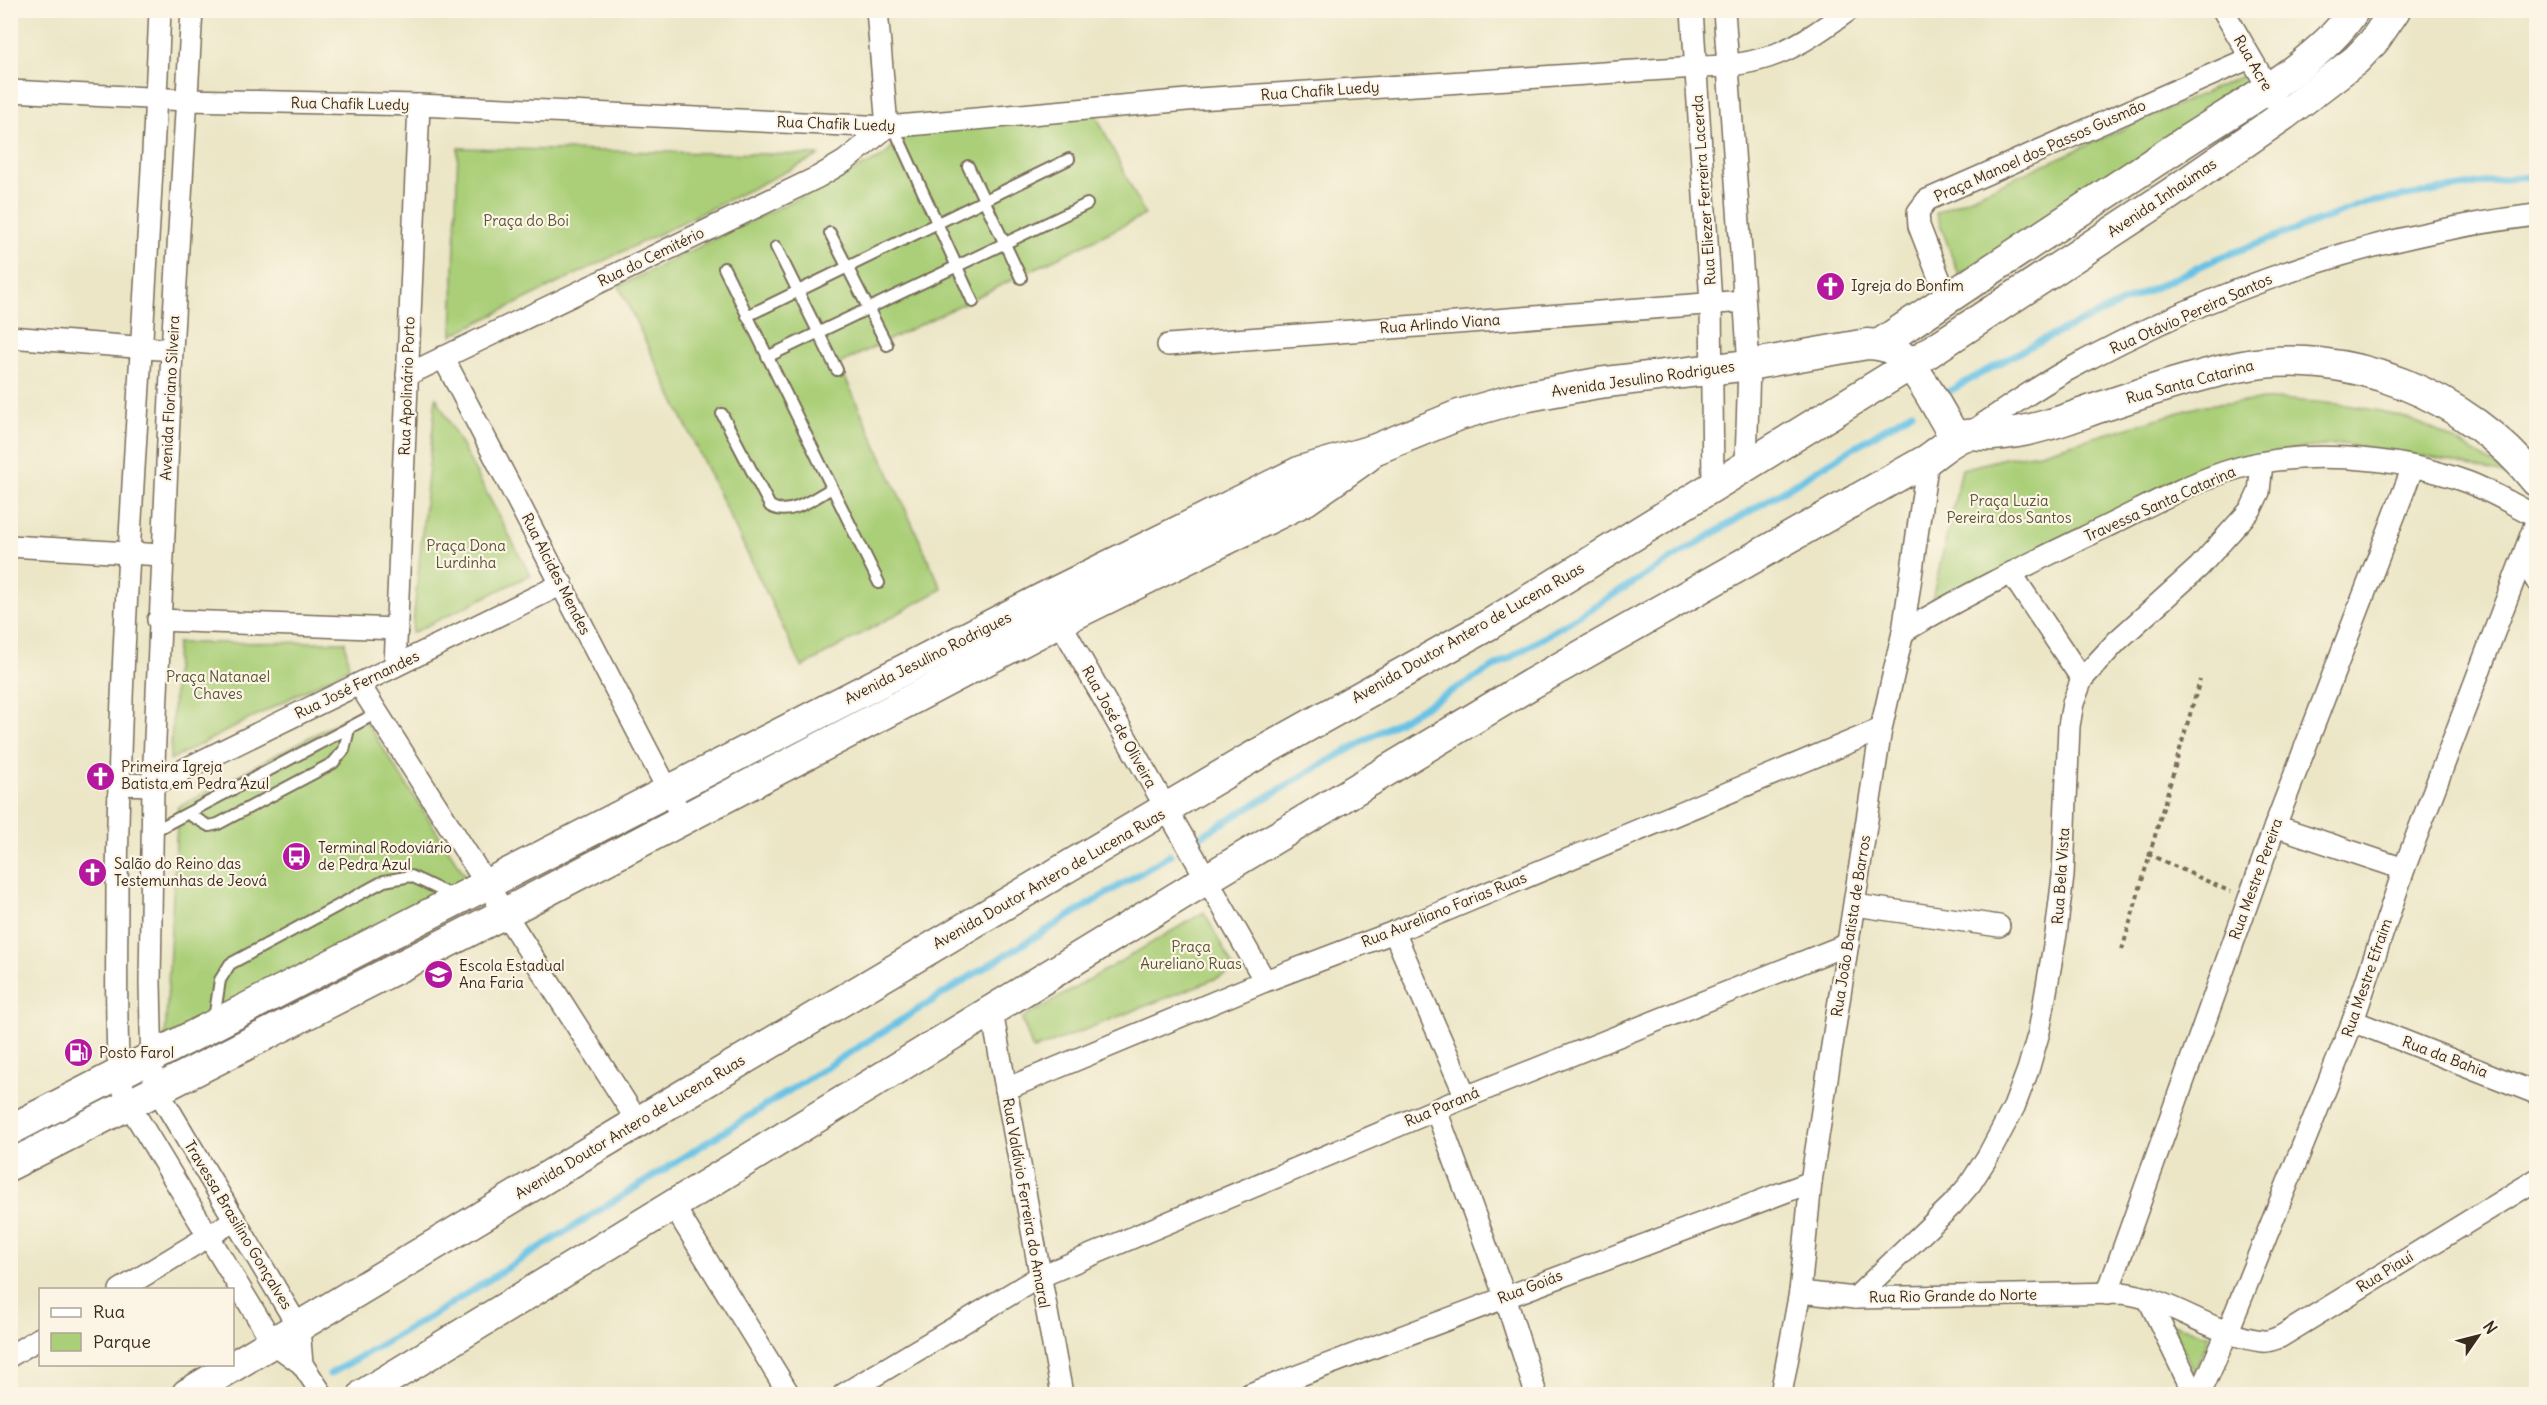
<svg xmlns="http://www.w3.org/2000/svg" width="2547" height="1405" font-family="Delius,sans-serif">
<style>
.green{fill:#aacf78;stroke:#727c4b;stroke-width:1.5}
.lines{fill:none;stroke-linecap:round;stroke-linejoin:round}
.stream{stroke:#67c2e5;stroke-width:7}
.lane-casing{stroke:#796c59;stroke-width:14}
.street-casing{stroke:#796c59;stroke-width:24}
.secondary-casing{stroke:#796c59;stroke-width:33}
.path{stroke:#796c59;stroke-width:4;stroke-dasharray:4.5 4.5;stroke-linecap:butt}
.lane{stroke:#fff;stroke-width:10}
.street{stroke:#fff;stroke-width:21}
.secondary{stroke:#fff;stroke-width:30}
.labels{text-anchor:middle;stroke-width:4.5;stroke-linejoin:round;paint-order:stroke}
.street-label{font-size:15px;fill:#3b2a1e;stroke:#fcf5e5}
.park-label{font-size:15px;fill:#575334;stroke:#fcf5e5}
.poi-label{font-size:15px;fill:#3b2a1e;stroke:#fcf5e5;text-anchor:start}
</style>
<rect width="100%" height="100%" fill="#fcf5e5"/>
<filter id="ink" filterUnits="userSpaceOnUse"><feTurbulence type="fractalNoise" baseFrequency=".0167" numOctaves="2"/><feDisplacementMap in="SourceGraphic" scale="12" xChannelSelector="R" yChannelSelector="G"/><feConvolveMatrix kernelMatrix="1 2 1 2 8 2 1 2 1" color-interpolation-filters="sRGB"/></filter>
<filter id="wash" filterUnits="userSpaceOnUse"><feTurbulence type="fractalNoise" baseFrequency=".008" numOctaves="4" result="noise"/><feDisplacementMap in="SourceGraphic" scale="24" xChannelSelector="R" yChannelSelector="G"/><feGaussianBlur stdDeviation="1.35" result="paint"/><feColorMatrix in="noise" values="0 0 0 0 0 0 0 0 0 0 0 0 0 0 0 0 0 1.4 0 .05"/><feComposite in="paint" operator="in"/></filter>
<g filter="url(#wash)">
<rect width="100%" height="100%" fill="#ece6c7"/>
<g class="green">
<polygon points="2244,75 2250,86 1959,275 1936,213"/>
<polygon points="1095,113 1145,215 839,364 942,589 802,667 619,286 884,156 910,127"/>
<polygon points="458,148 820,155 452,335"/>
<polygon points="436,397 530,575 412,633"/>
<path d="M 2279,399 C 2319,403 2361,404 2399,416 C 2438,428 2475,451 2508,475 L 2434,458 L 2341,444 L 2278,451 L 1931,604 L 1962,469 L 2005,458 L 2040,453 L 2204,405 Z"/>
<polygon points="345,642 349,668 170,760 177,643"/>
<polygon points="359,711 470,883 165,1038 178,807"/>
<polygon points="1204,912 1235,971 1033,1050 1022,1019"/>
<polygon points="2172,1324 2209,1335 2194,1374"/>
</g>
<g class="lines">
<g class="stream">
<polyline points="1946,393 2036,343 2216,259 2366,203 2518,177 2536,176"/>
<polyline points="1201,836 1304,775 1508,659 1912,412"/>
<polyline points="330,1374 436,1313 984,968 1170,855"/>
<polyline points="296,1394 299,1393"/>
</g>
</g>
</g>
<g filter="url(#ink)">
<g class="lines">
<defs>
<g id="lane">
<polyline points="893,126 973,302"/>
<polyline points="968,166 1021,278"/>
<polyline points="830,233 887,345"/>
<polyline points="776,247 837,370"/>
<polyline points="724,268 879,583"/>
<polyline points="747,316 1069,159"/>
<polyline points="767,357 1087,204"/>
<path d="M 722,414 L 770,506 C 789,518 814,498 832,488"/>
<polyline points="188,814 209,826 218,824 333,763 344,750 349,729"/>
<polyline points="152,832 377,713"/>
<polyline points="214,1019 220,980 230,964 384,881 411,876 453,896"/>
</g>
<g id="street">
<path d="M 160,10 C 148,303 120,594 117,887 C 117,931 116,975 117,1020 C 118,1050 116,1078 130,1106 L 273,1343 L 302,1364 L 322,1394"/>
<polyline points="192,10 172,350 153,785 150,983 152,1072 158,1091 299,1328 302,1364"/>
<polyline points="877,10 887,127"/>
<polyline points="1692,10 1711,303 1713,485"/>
<polyline points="1724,10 1749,365 1746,464"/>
<polyline points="2223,10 2284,115"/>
<path d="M 10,91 L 187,100 L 419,105 L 887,127 L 1198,99 L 1696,67 C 1765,67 1794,50 1849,10"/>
<polyline points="1947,298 1919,226 1918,212 1927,200 2250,58"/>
<polyline points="10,337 172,350"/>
<polyline points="1168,345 1744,301"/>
<polyline points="443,357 683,819"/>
<polyline points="407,375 818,177 845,161 887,127"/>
<path d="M 1968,434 C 2000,413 2031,391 2064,372 C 2210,291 2370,235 2536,215"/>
<polyline points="10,546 162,555"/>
<polyline points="2523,557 2536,580"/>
<polyline points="2011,573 2082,679"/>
<polyline points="1053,610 1265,981"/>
<polyline points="158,620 397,629"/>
<path d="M 1903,632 C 1966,594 2031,563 2097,531 C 2139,511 2181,487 2225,472 C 2297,447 2397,456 2467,482 C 2491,491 2514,505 2536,516"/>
<polyline points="395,666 419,105"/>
<polyline points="359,684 638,1122"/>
<polyline points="118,784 153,785 562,584"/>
<polyline points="2275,826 2404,869"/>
<polyline points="1855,905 1999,926"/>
<polyline points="1394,932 1466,1097"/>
<polyline points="992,1012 1062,1394"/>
<polyline points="2353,1021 2536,1093"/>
<polyline points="1006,1089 1265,981 1394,932 1881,729"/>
<polyline points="1436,1110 1505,1297 1536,1394"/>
<polyline points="673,1205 789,1394"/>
<polyline points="120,1290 235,1220"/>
<path d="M 1800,1292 L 1855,1298 L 2121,1293 C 2171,1298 2212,1335 2262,1341 C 2268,1342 2274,1339 2280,1337 L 2536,1180"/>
<polyline points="2107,1294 2275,826 2413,467"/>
<polyline points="1855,1298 1952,1205 1970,1184 1988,1156 2014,1107 2028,1070 2039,1032 2056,934 2063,876 2069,726 2073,703 2082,679 2117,641 2199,567 2251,509 2259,492 2262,463"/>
<polyline points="2148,1298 2194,1394"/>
<polyline points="10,1356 40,1338"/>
<polyline points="844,1394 1039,1277 1466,1097 1848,944"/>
<polyline points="1250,1394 1811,1182"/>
<polyline points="1781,1394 1800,1292 1811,1182 1881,729 1903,632 1928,459"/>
<polyline points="2200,1394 2228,1331 2353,1021 2404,869 2536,522"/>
</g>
<g id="secondary">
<path d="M 1880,344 C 1980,276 2082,210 2183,143 C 2233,110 2323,61 2354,10"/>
<path d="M 10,1130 L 1045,597 L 1301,471 L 1376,449 L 1459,415 L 1518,398 L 1598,383 L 1749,365 L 1867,344 C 1879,344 1888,346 1898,353 C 1919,369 1941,415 1956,439"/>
<polyline points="10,1165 505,913 1059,622 1306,500 1367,457"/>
<polyline points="187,1394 638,1122 1249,759 1490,624 1910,365 2170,194 2284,115 2356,60 2374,41 2395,10"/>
<path d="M 364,1394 L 1205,880 L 1531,684 L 1928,459 C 1940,451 1952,439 1966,435 C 1975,433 1984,436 1993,435 C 2011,434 2030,430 2047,425 C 2067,420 2087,411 2107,405 C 2149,391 2194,376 2238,367 C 2346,344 2469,396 2536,481"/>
</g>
</defs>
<use href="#lane" class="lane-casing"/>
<use href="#street" class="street-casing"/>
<use href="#secondary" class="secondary-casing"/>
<g class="path">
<polyline points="2148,854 2231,892"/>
<polyline points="2122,950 2200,680"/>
</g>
<use href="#lane" class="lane"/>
<use href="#street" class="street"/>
<use href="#secondary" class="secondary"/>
</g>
</g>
<defs>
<symbol id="church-disc" viewBox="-11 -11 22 22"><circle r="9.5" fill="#b5179e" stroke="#fcf5e5"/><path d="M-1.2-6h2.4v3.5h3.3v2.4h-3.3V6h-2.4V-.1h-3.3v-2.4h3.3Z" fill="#fff"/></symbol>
<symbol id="bus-disc" viewBox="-11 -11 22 22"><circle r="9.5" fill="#b5179e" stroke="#fcf5e5"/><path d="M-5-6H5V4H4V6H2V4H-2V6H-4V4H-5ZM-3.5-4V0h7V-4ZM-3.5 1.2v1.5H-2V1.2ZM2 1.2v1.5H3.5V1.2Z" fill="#fff"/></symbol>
<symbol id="school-disc" viewBox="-11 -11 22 22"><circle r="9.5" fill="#b5179e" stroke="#fcf5e5"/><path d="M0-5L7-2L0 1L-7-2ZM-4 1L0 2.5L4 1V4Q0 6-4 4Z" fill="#fff"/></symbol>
<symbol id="fuel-disc" viewBox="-11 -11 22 22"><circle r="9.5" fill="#b5179e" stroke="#fcf5e5"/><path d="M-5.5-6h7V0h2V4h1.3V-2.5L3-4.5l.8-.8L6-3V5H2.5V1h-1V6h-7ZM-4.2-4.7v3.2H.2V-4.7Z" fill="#fff"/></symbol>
</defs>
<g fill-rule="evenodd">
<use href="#church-disc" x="1814" y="270" width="33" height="33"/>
<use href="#church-disc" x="84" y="760" width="33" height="33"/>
<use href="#bus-disc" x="280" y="840" width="33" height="33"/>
<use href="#church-disc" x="76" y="856" width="33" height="33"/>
<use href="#school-disc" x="422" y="958" width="33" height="33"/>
<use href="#fuel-disc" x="62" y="1036" width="33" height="33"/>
</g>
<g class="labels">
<g class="street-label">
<text transform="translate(2253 63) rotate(60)" y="5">Rua Acre</text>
<text transform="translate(1320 91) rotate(-4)" y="5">Rua Chafik Luedy</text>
<text transform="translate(350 104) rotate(1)" y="5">Rua Chafik Luedy</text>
<text transform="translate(836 124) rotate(2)" y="5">Rua Chafik Luedy</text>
<text transform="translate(2040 151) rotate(-24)" y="5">Praça Manoel dos Passos Gusmão</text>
<text transform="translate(1704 190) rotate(-94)" y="5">Rua Eliezer Ferreira Lacerda</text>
<text transform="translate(2162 198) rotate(-34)" y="5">Avenida Inhaúmas</text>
<text transform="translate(651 257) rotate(-26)" y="5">Rua do Cemitério</text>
<text transform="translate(2191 314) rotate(-24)" y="5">Rua Otávio Pereira Santos</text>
<text transform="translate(1440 324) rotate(-4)" y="5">Rua Arlindo Viana</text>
<text transform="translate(1643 379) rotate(-8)" y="5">Avenida Jesulino Rodrigues</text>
<text transform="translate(2190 382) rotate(-15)" y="5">Rua Santa Catarina</text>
<text transform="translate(407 386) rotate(-88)" y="5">Rua Apolinário Porto</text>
<text transform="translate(170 398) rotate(-87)" y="5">Avenida Floriano Silveira</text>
<text transform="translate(2160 504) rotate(-24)" y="5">Travessa Santa Catarina</text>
<text transform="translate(556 574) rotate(63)" y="5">Rua Alcides Mendes</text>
<text transform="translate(1468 633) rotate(-30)" y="5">Avenida Doutor Antero de Lucena Ruas</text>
<text transform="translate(928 658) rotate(-27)" y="5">Avenida Jesulino Rodrigues</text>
<text transform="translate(357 685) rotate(-26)" y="5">Rua José Fernandes</text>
<text transform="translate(1119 727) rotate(61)" y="5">Rua José de Oliveira</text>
<text transform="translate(2061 876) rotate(-86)" y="5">Rua Bela Vista</text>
<text transform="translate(1049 879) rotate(-30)" y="5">Avenida Doutor Antero de Lucena Ruas</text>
<text transform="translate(2256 879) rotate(-70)" y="5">Rua Mestre Pereira</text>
<text transform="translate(1444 910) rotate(-22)" y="5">Rua Aureliano Farias Ruas</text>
<text transform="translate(1851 926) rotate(-81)" y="5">Rua João Batista de Barros</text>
<text transform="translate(2367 978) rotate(-71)" y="5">Rua Mestre Efraim</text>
<text transform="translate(2445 1057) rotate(21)" y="5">Rua da Bahia</text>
<text transform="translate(1442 1107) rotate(-23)" y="5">Rua Paraná</text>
<text transform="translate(630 1127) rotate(-31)" y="5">Avenida Doutor Antero de Lucena Ruas</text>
<text transform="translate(1026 1203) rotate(80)" y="5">Rua Valdívio Ferreira do Amaral</text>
<text transform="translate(238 1225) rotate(59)" y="5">Travessa Brasilino Gonçalves</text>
<text transform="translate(2385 1272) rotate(-32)" y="5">Rua Piauí</text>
<text transform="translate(1530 1287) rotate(-21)" y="5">Rua Goiás</text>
<text transform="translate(1953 1296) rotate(-1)" y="5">Rua Rio Grande do Norte</text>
</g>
<g class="park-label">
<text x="526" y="226">Praça do Boi</text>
<text x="2009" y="506">Praça Luzia<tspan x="2009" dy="17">Pereira dos Santos</tspan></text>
<text x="466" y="551">Praça Dona<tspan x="466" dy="17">Lurdinha</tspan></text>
<text x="218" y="682">Praça Natanael<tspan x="218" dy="17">Chaves</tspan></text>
<text x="1191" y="952">Praça<tspan x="1191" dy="17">Aureliano Ruas</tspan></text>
</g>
<g class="poi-label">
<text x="1851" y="291">Igreja do Bonfim</text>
<text x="121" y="772">Primeira Igreja<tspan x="121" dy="17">Batista em Pedra Azul</tspan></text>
<text x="318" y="853">Terminal Rodoviário<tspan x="318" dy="17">de Pedra Azul</tspan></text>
<text x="114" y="869">Salão do Reino das<tspan x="114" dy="17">Testemunhas de Jeová</tspan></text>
<text x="459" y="971">Escola Estadual<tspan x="459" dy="17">Ana Faria</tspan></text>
<text x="99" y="1058">Posto Farol</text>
</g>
</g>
<rect width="2547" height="1405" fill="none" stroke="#fcf5e5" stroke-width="36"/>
<rect x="39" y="1288" width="195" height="78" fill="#fcf5e5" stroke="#afa495" stroke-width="1.5"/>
<rect x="51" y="1308" width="30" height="9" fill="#ffffff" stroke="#afa495" stroke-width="1.5"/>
<text x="93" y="1318" font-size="18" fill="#3b2a1e">Rua</text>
<rect x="51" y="1333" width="30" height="18" fill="#aacf78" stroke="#afa495" stroke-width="1.5"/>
<text x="93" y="1348" font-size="18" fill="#3b2a1e">Parque</text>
<g transform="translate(2478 1336) rotate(55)" stroke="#fcf5e5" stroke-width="4.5" paint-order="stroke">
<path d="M0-4.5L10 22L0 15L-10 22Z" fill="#3b2a1e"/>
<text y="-9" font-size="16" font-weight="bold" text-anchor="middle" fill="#3b2a1e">N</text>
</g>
</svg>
